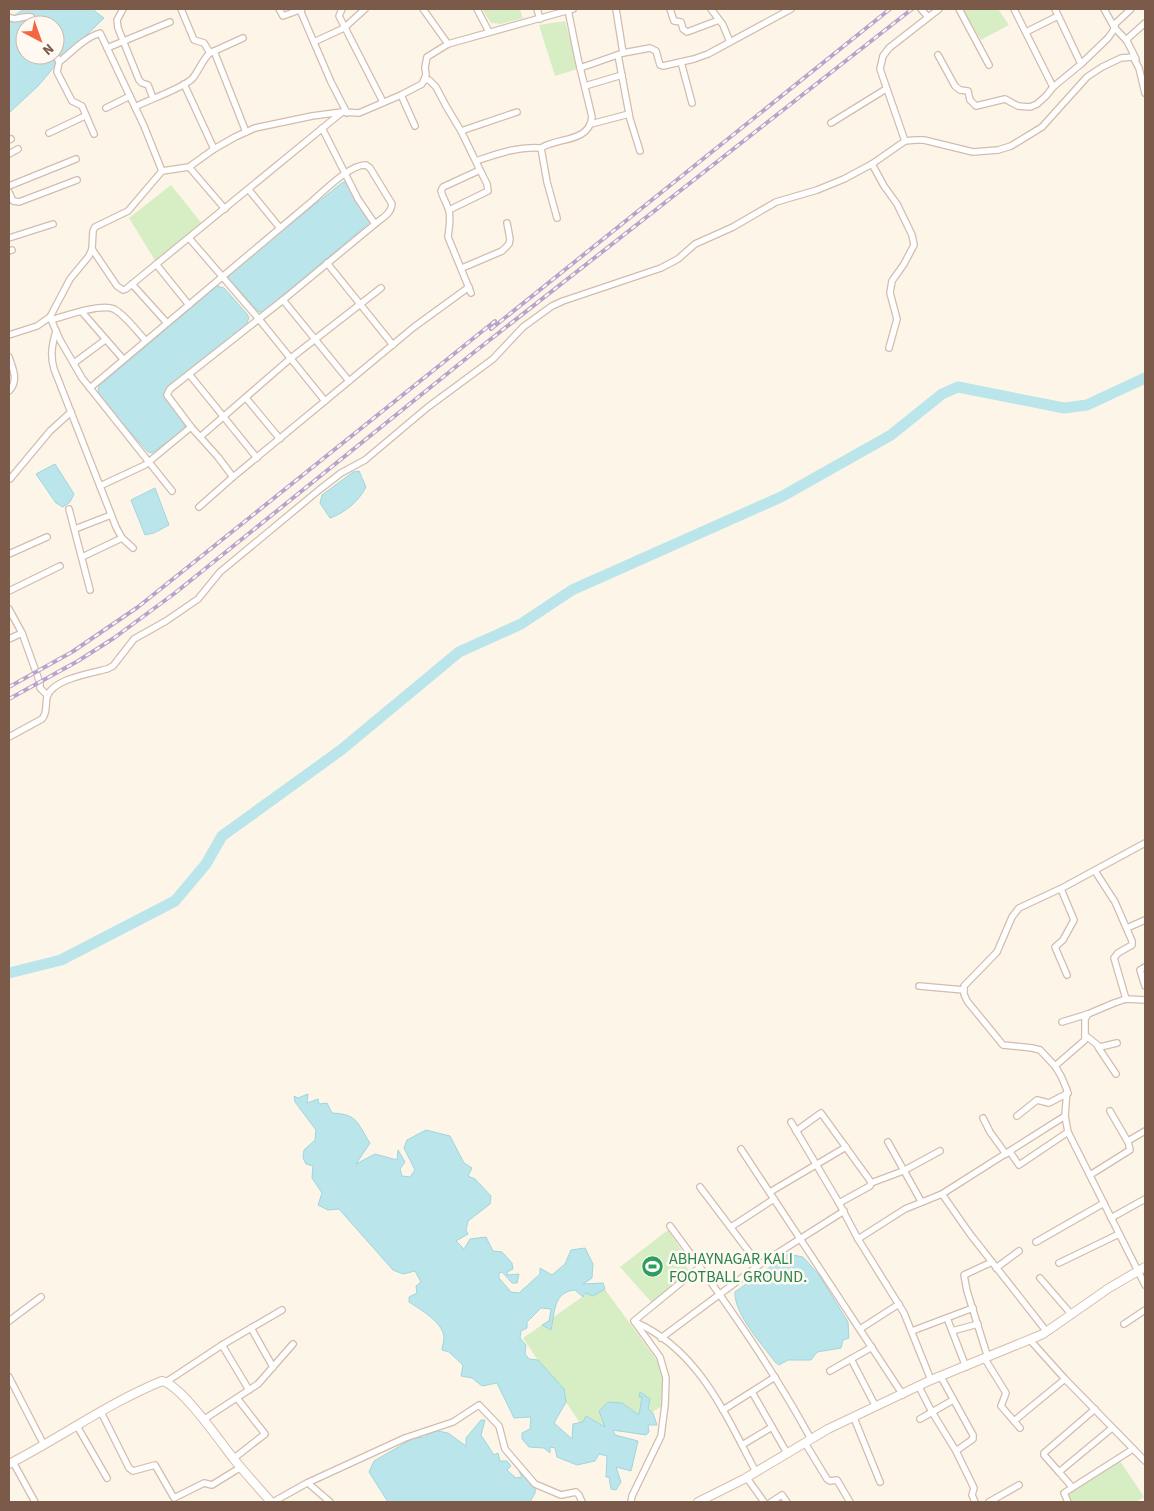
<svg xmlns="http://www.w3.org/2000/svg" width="1154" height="1511" font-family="'Source Sans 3',sans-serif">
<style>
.park{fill:#d7eec5}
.water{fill:#bae5eb;stroke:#9fd6de;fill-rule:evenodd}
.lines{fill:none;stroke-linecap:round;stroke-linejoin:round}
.river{stroke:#bae5eb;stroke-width:11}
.street-casing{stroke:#d3bcac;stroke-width:8}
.secondary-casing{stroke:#d8beab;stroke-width:10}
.street{stroke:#fff;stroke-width:5.5}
.secondary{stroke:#fff;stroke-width:8}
.rail-casing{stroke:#b8a4cb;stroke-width:4}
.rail{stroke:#fff9f1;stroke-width:2;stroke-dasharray:5.5;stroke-linecap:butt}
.labels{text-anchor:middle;stroke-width:5;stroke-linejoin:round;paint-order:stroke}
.leisure-label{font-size:16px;fill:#27864d;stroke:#fff9f1;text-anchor:start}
</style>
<rect width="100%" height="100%" fill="#fef5e9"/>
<g class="park">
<polygon points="482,9 520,9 523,18 501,24 491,23"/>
<polygon points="962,9 998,9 1009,25 981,40"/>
<polygon points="565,21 578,69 555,76 539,25"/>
<polygon points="171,185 203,225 156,262 129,218"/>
<polygon points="668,1230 690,1263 686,1267 690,1271 653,1304 620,1267"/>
<polygon points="601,1284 664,1370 662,1406 620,1432 580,1423 523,1338"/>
<polygon points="1118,1458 1144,1497 1136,1502 1067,1502 1061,1495"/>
</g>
<g class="water">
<path d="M 24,9 L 92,9 L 104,18 L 54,67 L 39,85 L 9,113 L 9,19 ZM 25,25 L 55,25 L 55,55 L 25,55 Z"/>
<polygon points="343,182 347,183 370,222 263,312 259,312 228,278 232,271"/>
<polygon points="217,286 224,288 247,314 249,318 246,325 164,395 185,421 185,429 152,453 148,452 100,398 98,394 99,386"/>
<polygon points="55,464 74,494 70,502 63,507 56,503 36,474"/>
<path d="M 359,471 L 366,487 C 359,501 345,513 330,518 L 320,503 L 322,495 L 353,472 Z"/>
<polygon points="155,488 169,525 154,533 145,535 131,500"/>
<path d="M 308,1094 L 307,1103 L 318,1099 L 319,1104 L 327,1103 L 332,1113 C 358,1114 357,1123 370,1143 L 356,1164 L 375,1154 L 397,1160 L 398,1150 L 405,1162 L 400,1169 L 402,1176 L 410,1177 L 415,1170 L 404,1148 L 407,1140 L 426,1130 L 450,1136 L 464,1163 L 472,1168 L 468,1176 L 475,1179 L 491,1196 L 490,1204 L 468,1221 L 466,1230 L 468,1234 L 456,1241 L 464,1249 L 470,1239 L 486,1237 L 493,1251 L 502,1252 L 512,1263 L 513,1269 L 507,1272 L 508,1275 L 519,1274 L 517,1283 L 512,1283 L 502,1272 L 499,1273 L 499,1278 L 511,1292 L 519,1293 L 540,1274 L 540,1268 L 552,1275 L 565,1264 L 571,1250 L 585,1248 L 593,1264 L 592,1278 L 583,1284 L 603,1283 L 605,1289 L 593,1296 L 585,1293 L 583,1297 L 575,1290 C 553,1292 555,1312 551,1330 L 542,1325 L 549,1321 L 551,1309 L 541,1308 L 527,1322 L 527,1328 L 521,1331 L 520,1338 L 526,1345 L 525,1354 L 529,1359 L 538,1360 L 564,1389 L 566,1402 L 554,1423 L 572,1439 L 573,1424 L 583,1422 L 586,1416 L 605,1427 L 599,1411 L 608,1402 L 622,1403 L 639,1415 L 642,1397 L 639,1397 L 640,1392 L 650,1399 L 648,1409 L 653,1413 L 657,1425 L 648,1425 L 649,1432 L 646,1435 L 613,1430 L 615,1435 L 638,1441 L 631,1471 L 616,1467 L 621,1482 L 616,1490 L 611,1489 L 609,1477 L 606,1477 L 607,1456 L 599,1454 L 595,1461 L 577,1465 L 557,1457 L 555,1448 L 550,1447 L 550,1453 L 544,1448 L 529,1447 L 522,1439 L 522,1433 L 530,1429 L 531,1417 L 514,1418 L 497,1383 L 482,1386 L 472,1378 L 461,1376 L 463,1365 L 449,1352 L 442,1350 C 442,1346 444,1342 444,1338 C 444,1323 420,1309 409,1302 L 409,1297 L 417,1293 L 416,1286 L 421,1282 L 415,1271 L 403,1274 L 393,1270 L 339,1209 L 328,1210 L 318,1205 L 322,1193 L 312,1178 L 313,1166 L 306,1164 L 303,1158 L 304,1150 L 315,1140 L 316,1130 L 295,1102 L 294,1096 L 298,1098 Z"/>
<path d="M 788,1254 L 803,1257 L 819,1275 L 848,1322 L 849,1338 L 843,1340 L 841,1348 L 817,1352 L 811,1360 L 788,1360 L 779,1365 L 775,1362 C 762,1344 734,1314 735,1292 Z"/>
<polygon points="481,1420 485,1420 481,1435 494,1455 498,1453 500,1461 507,1461 511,1466 507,1470 516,1478 522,1477 518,1469 526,1470 536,1481 535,1493 530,1502 388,1502 369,1472 374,1461 414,1438 425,1437 433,1430 448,1433 466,1446 466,1438"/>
</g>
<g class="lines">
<polyline class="river" points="9,973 61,960 175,901 206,864 222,836 341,750 459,652 521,624 572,590 781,497 891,435 942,394 958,387 1064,408 1087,405 1145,378"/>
<defs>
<g id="street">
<polyline points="123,9 117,20 118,28 139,80 142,83 148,85 153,98"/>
<polyline points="181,9 194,40 204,43 210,53"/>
<polyline points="279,9 283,16 302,9"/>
<polyline points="342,9 339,16 383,102"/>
<polyline points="423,9 448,44"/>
<polyline points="477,9 489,32"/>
<polyline points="537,9 540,19"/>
<polyline points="616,9 623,53"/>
<polyline points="670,9 674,21 681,22 683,29 687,32 719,20"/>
<polyline points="711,9 723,25 730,42"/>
<polyline points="921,9 928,17"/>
<polyline points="959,9 989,65"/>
<polyline points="1014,9 1053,87"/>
<polyline points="1055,9 1081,64"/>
<polyline points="1104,9 1114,27 1127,41 1136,59"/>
<polyline points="300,10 331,82 347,113"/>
<path d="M 9,17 C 15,22 23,15 31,17 L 37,25"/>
<polyline points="1026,32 1058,16"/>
<polyline points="1126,40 1145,23"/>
<polyline points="314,42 344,28 365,9"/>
<polyline points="107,48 170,22"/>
<polyline points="214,51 246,132"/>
<path d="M 55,53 L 59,62 C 72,52 84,38 100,33 L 101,35 L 144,126 L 162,171"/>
<polyline points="618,55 630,119 640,151"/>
<polyline points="938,55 955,86 960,90 968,91 970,100 976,106 1005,99 1018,106 1030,107 1037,104 1046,96 1053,87 1081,64 1108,38 1113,31 1116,23 1131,9"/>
<polyline points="59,62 57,72 72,101 82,106 94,134"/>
<polyline points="681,62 692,103"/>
<polyline points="580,68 623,53 650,48 656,51 660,65 663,66 694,59 708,54 791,9"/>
<path d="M 425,80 L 429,80 L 436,87 L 446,106 L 461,131 L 480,170 L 443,187 L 441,191 C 443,198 447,204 449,211 C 451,220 449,228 448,237 L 471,293"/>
<polyline points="184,84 214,149"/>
<polyline points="585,86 622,75"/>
<polyline points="401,95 415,126"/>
<path d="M 135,107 C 150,99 181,89 192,79 C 199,71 202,60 210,53 L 243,38"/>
<polyline points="106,108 130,96"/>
<polyline points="831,123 886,89"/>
<polyline points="591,124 629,114"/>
<polyline points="461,131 517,112"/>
<polyline points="49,133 85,116"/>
<polyline points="9,140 11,139"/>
<polyline points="905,141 880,69 883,56 889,48 939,9"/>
<polyline points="9,154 18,149"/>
<path d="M 476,161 C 497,154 518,146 541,148"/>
<polyline points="872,164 884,186 897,204 912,235 914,245 904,264 892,281 890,293 897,319 889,348"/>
<polyline points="189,167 225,209"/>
<polyline points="9,186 76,159"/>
<polyline points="249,190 280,228"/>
<polyline points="9,192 13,201 19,202 77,180"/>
<polyline points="449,210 488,191 487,184 480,170"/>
<path d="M 557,218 L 547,182 L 541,148 C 558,137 589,143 592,117 L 578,59 L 568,10"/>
<polyline points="9,238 53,224"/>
<polyline points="189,238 258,318 325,401 233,477 218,457 191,427"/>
<polyline points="92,249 117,286 123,290 126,289 341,113"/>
<polyline points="9,251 12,250"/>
<polyline points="327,263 393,345"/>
<polyline points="156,264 189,305"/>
<polyline points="462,268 502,251 509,244 510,239 507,223"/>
<polyline points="132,284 167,323"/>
<polyline points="283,300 349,381"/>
<polyline points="82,312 123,359"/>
<polyline points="50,317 60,340 82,378 172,491"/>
<path d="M 51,320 C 65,316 101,303 114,309 C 126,316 136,330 145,340"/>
<path d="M 56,331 C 52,345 50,355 54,369 L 116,527 L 122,538 L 133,548"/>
<polyline points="9,335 37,326 50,317 70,279 89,256 92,249 93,231 95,227 128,211 162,171 189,167 214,149 235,137 255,128 312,116 342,112 359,113 401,95 422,84 426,75 425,67 427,57 448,44 573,9"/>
<path d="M 9,357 C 13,369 19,381 9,391"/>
<polyline points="74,363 105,340"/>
<polyline points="189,374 257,458"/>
<path d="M 90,388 L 310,203 C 323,192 350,164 366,165 L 370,168 L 392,204 C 391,214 382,218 375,224"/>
<polyline points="246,398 280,439"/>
<polyline points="325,401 414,327 469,287"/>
<polyline points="200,437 291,358 381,288"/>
<polyline points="10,479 50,431 71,412"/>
<polyline points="100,486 145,465 191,427 167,395 170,389 283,300 375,224 358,199 322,128"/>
<polyline points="199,507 233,477"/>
<polyline points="69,509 90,590"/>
<polyline points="75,529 111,515"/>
<polyline points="9,554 47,537"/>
<polyline points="82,557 122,538"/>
<polyline points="9,591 60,566"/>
<polyline points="9,609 22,633 9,639"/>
<polyline points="22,633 40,683 40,688 47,695"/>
<path d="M 9,737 L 42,719 C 48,712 45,705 47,697 C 52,679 92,673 107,669 L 113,666 L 134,639 L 166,621 L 198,599 L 220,572 L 319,490 L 341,473 L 365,460 L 428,407 L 493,359 L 523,327 L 552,306 L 563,301 L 661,268 L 678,259 L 695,244 L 733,227 L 776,202 L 817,190 L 844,179 L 872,164 L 905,141 L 915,140 L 924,140 L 973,152 L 998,150 L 1011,146 L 1042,127 L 1087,77 L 1102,67 L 1121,58 L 1133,57 L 1139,68 L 1145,93"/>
<polyline points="1145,843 1064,887 1019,908 1012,917 997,952 964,986 964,994 967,1001 1003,1045 1032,1048 1040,1050 1055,1066 1061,1076 1067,1090 1065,1116 1068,1132 1145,1285"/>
<polyline points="1095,871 1115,902 1132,941 1132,945 1118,953 1114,958 1126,999"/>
<polyline points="1061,889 1074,920 1063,940 1055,947 1067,975"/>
<polyline points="1127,928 1145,920"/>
<polyline points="1145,967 1140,970 1145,986"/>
<polyline points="919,986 964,990"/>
<polyline points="1062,1022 1088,1014"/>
<polyline points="1085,1035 1100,1047 1117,1043"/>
<polyline points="1098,1047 1116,1074"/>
<polyline points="1055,1066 1085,1040 1085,1019 1088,1014 1114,1003 1126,999 1145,1000"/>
<polyline points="1110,1111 1128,1142"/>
<polyline points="1017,1116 1037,1100 1049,1103 1068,1093"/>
<polyline points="983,1118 990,1132 1006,1154"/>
<polyline points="791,1122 839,1203 858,1239 904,1313 931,1380"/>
<polyline points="796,1131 821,1113 871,1182 870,1186 839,1203"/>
<polyline points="888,1142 921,1201"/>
<polyline points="741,1149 903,1395"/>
<polyline points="1010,1152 1019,1165 1068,1132"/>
<polyline points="1090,1175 1130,1150 1128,1141 1145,1131"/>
<polyline points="871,1183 903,1171 940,1151"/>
<polyline points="700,1187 759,1265"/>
<polyline points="770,1192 846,1147"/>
<polyline points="942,1194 1065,1116"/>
<polyline points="1111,1218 1145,1199"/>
<path d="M 670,1226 C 721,1295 770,1364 811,1439"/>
<polyline points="731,1227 774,1199"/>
<polyline points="858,1239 905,1209 942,1194 970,1234 1047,1332"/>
<polyline points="1036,1242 1104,1203"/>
<polyline points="1059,1263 1119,1234"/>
<polyline points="996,1268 1019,1251"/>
<polyline points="1040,1278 1072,1315"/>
<polyline points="947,1318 966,1367"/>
<polyline points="9,1321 41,1297"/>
<path d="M 635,1322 C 699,1350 725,1414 756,1472"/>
<polyline points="1124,1324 1145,1310"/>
<polyline points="251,1328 273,1367"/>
<polyline points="860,1329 899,1304"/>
<polyline points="912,1331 973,1308"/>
<polyline points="952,1331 978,1324"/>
<polyline points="661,1338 759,1265 844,1211"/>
<polyline points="1030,1340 1065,1379 1145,1461"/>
<polyline points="222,1345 249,1390"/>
<polyline points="988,1358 967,1291 964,1275 992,1262"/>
<polyline points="851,1359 876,1407"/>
<polyline points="985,1359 1006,1393 1001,1406 1020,1428"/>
<polyline points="830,1371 872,1347"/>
<polyline points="9,1377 44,1445"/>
<polyline points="941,1377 973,1435 973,1439 956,1451 974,1488 972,1495 975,1502"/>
<polyline points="166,1382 222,1345 282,1310"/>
<polyline points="919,1387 932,1412 956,1451"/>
<polyline points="752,1392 787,1453"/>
<polyline points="723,1410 775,1377"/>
<polyline points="101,1412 129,1468 133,1471 155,1465 174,1498 204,1483 212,1485 241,1467"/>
<polyline points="854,1418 880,1482"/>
<polyline points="920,1419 953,1400"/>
<polyline points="203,1420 258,1384 293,1344"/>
<polyline points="1014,1421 1065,1379"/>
<polyline points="77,1426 107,1478"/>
<polyline points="805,1443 827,1479 830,1481 837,1480 850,1502"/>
<polyline points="742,1445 772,1427"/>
<polyline points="233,1459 265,1434 237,1398"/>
<polyline points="13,1462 35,1502"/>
<polyline points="1059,1472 1044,1455 1044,1453 1095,1409"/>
<polyline points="747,1478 764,1502"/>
<polyline points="308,1483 330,1502"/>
<polyline points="1072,1487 1059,1472 1112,1428"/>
<polyline points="273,1502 307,1483 405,1438 453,1422 479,1405 499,1426 505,1449 535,1484 561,1495 576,1492 579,1495 582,1502"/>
<polyline points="631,1502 632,1496 661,1436 665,1405 666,1378 660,1357 634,1321 700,1267"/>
<polyline points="771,1502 782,1495 787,1502"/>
<polyline points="989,1502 1019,1485"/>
<polyline points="1068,1502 1064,1493 1133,1449"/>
</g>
<g id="secondary">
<path d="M 9,1464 C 60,1438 108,1403 162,1381 C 181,1385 219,1440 233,1458 C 245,1473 258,1487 271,1502"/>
<polyline points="698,1502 744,1479 828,1429 931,1380 1043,1334 1109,1288 1145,1267"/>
</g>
</defs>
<use href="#street" class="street-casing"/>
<use href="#secondary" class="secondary-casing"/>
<use href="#street" class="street"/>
<use href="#secondary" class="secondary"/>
<defs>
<g id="rail">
<polyline points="491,329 890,9"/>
<polyline points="9,687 72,652 138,607 495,321"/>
<polyline points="9,699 78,661 114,638 175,593 468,357 912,9"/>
</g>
</defs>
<use href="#rail" class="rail-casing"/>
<use href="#rail" class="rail"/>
</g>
<defs>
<symbol id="stadium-disc" viewBox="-11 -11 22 22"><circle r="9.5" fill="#2e9e5b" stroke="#fff9f1"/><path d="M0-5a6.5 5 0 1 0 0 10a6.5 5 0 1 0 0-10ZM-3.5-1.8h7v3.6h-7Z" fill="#fff"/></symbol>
</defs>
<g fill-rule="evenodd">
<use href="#stadium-disc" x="640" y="1254" width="25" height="25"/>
</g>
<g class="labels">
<g class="leisure-label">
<text x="669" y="1264">ABHAYNAGAR KALI<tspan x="669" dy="18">FOOTBALL GROUND.</tspan></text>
</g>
</g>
<rect width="1154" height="1511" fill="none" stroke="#7c5a49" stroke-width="20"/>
<g transform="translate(40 40) rotate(139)"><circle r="24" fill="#fff9f1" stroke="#cbb9ae"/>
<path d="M0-4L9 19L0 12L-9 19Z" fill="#f36643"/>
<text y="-8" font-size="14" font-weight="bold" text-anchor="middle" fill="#7c5a49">N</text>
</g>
</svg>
